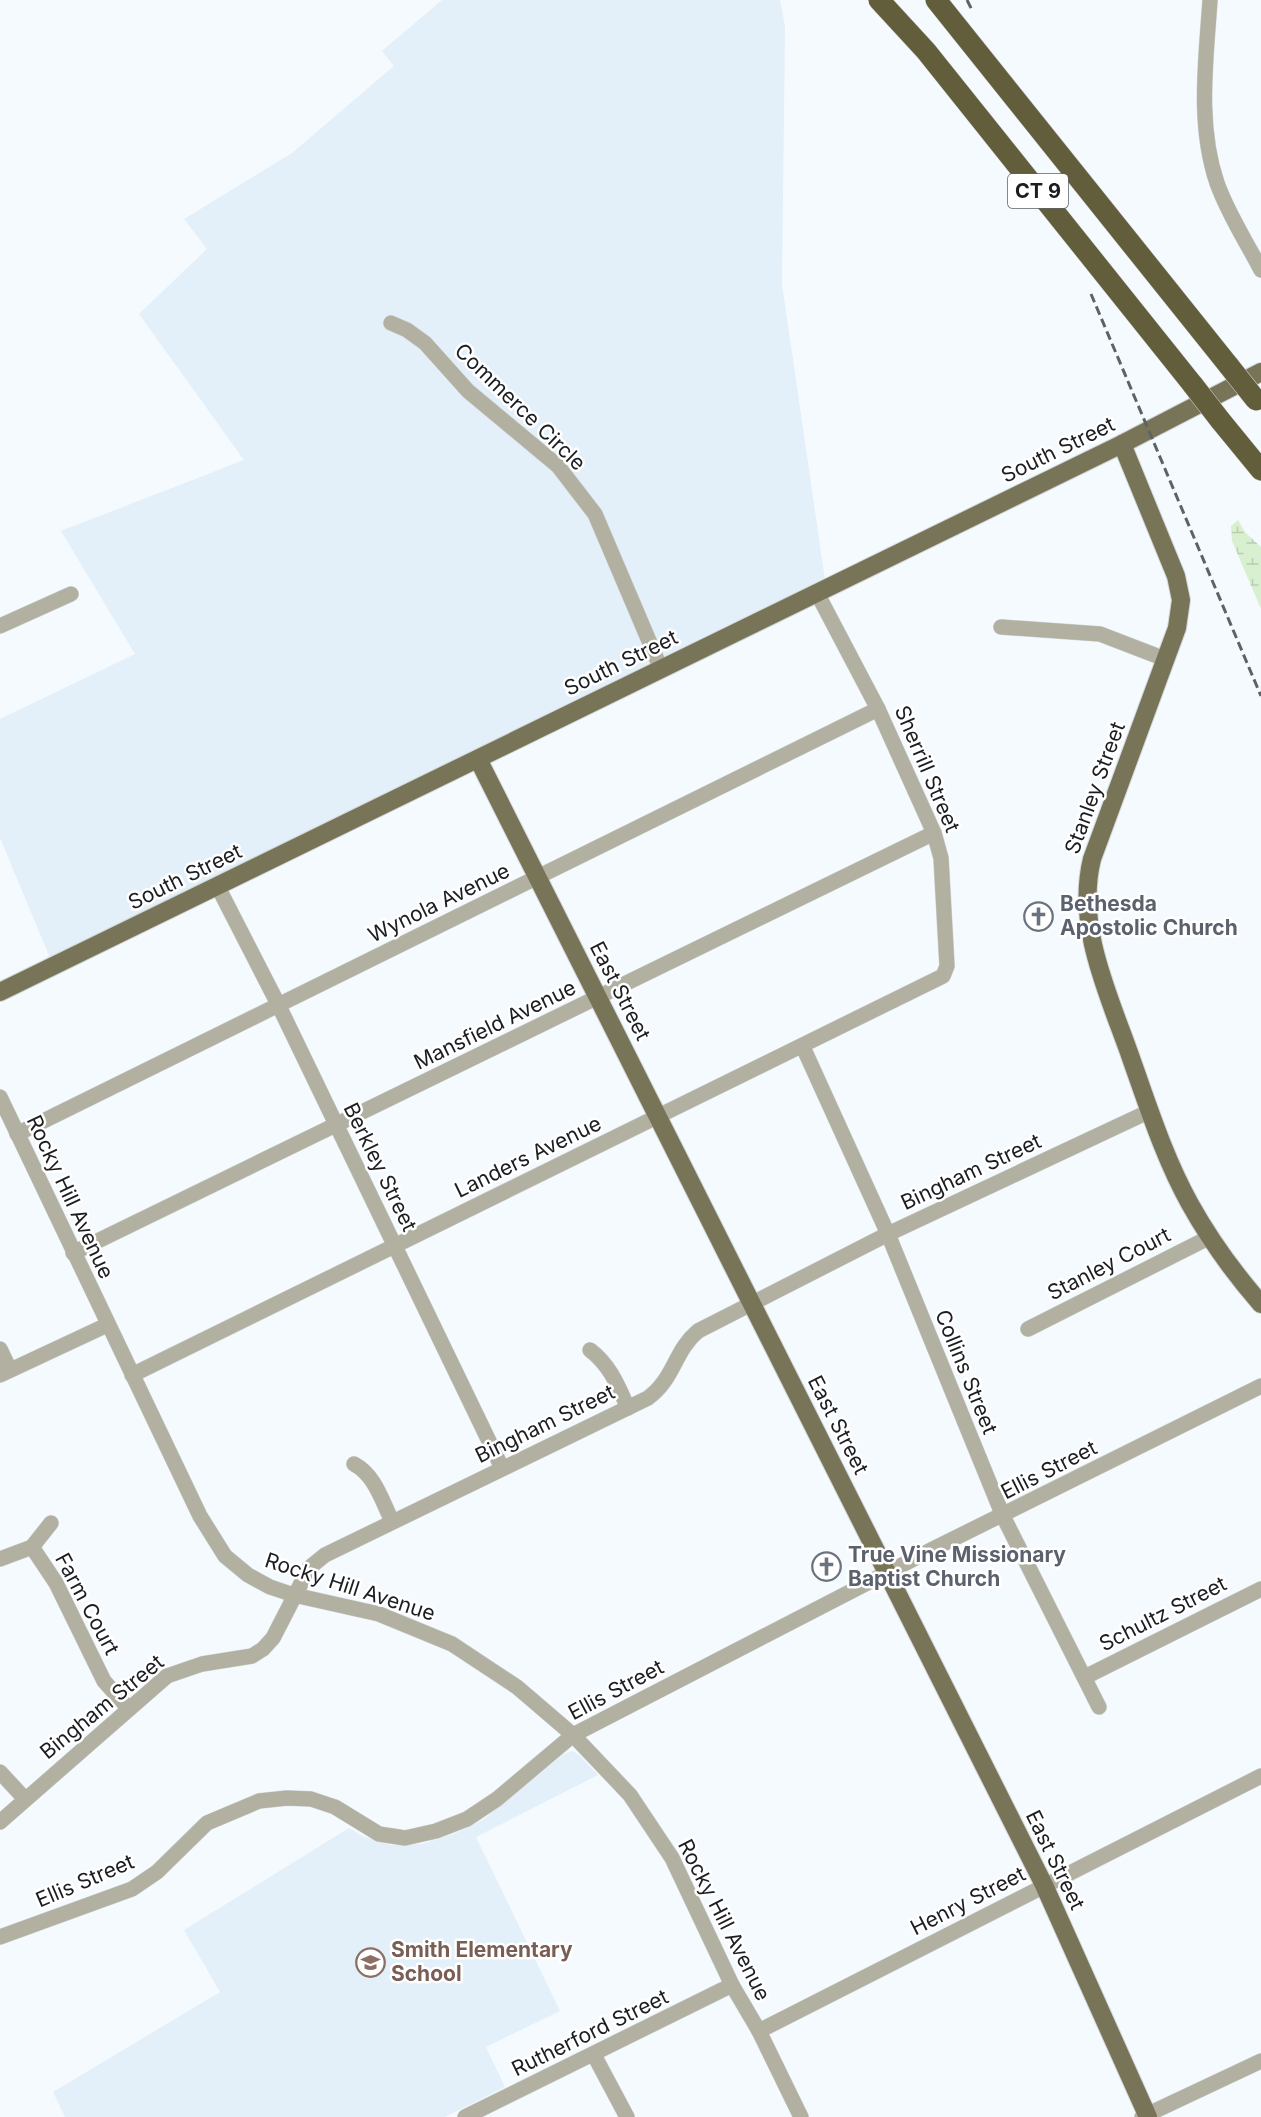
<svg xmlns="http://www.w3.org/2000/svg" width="1261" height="2117" font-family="Inter,sans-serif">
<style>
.built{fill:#e3eff9}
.wetland{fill:url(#wetland-marsh)}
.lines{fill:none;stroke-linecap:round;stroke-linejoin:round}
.minor-casing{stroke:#d2d7da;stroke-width:16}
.major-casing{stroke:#d2d7da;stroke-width:20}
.highway-casing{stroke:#d2d7da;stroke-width:22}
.minor{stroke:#b2b0a0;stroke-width:15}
.major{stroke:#777457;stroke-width:18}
.highway{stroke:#625e3c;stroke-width:21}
.rail{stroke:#5f6265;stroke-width:3;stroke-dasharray:9 4.5;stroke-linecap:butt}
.highway-bridge-casing{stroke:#d2d7da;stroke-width:22;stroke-linecap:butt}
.highway-bridge{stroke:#625e3c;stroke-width:21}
.labels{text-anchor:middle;stroke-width:5;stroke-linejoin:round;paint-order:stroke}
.shield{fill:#fff;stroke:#5f6163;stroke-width:1.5}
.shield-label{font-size:20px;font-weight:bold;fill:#1b1d20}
.street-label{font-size:21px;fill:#1b1d20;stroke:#fff}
.worship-label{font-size:21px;font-weight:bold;fill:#5b616d;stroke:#fff;text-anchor:start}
.education-label{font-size:21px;font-weight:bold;fill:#785e54;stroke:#fff;text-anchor:start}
</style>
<defs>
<pattern id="wetland-marsh" width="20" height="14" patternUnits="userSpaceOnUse" patternTransform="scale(1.5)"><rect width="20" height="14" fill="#d8f0d0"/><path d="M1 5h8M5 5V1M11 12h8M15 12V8" fill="none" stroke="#b9cdb2"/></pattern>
</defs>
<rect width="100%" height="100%" fill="#f5fafe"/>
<g class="built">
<polygon points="442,0 780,0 785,26 782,284 825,580 50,958 0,838 0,719 135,654 61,531 244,460 139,314 207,249 184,219 292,153 394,66 382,51"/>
<polygon points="572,1751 578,1754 598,1775 476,1837 560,2011 486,2047 505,2087 445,2117 65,2117 53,2092 220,1992 184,1930 349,1828 362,1836 391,1845 422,1844 454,1834 483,1820 564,1754"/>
</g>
<polygon class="wetland" points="1238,520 1245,532 1261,547 1261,609 1232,541 1231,526"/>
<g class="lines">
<defs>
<g id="minor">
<path d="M 1210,0 C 1206,61 1197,124 1217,183 C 1228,214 1246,241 1261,270"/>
<polyline points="391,323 407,330 425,343 468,391 558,466 595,514 661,669"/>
<polyline points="0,626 71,594"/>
<polyline points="1001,627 1100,634 1165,659"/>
<polyline points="218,887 278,1004 502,1468"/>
<polyline points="803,1047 888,1234 1003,1516 1099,1707"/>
<polyline points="0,1097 200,1516 225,1556 248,1575 270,1587 294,1595 379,1614 452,1644 517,1687 573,1735 630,1795 672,1858 732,1985 759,2031 801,2117"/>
<polyline points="17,1134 878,709"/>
<polyline points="73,1253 934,833"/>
<polyline points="1028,1329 1210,1237"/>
<polyline points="0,1349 10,1370"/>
<path d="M 590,1350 C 610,1365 618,1386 628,1408"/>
<polyline points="0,1375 107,1325"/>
<polyline points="132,1375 943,976 947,966 941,858 934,833 878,709 817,593"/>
<path d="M 354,1464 C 375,1475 382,1501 392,1521"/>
<polyline points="32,1547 56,1583 104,1681 129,1709"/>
<polyline points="0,1559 32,1547 51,1523"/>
<polyline points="1085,1677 1261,1589"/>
<polyline points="0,1772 25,1799"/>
<path d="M 0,1822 L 167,1676 L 202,1664 L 252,1656 L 263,1649 L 273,1638 L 309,1568 L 325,1555 L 648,1398 C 675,1378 674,1351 698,1331 L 888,1234 L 1150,1111"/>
<polyline points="0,1937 132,1889 157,1872 207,1823 259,1801 287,1798 311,1799 335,1807 379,1834 405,1838 436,1831 467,1819 497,1799 573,1735 931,1550 1261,1386"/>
<polyline points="759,2031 1261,1776"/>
<polyline points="594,2055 627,2117"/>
<polyline points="465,2117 732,1985"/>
<polyline points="1142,2117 1261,2061"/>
</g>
<g id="major">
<path d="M 1122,444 L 1176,576 L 1181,600 L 1177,628 L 1092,859 C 1075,928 1110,997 1132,1061 C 1149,1109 1165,1159 1190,1204 C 1210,1240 1234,1273 1261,1304"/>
<polyline points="478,759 1044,1885 1148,2117"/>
<polyline points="0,992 1122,444 1261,372"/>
</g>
<g id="highway">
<polyline points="879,0 926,51 1193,385"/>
<polyline points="936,0 1229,366"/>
<polyline points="1220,420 1261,470"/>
</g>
</defs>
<use href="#minor" class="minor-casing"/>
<use href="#major" class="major-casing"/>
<use href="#highway" class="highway-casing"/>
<use href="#minor" class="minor"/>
<use href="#major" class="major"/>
<use href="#highway" class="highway"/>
<g class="rail">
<polyline points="967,0 972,10"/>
<polyline points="1091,294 1261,696"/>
</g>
<defs>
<g id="highway-bridge">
<polyline points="1229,366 1256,400"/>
<polyline points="1193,385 1220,420"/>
</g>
</defs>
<use href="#highway-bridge" class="highway-bridge-casing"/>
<use href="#highway-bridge" class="highway-bridge"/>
</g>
<defs>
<symbol id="church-ring" viewBox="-11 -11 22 22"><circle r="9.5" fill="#fff" stroke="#6b7280" stroke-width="1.5"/><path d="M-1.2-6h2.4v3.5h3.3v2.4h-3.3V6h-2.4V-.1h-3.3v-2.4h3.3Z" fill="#6b7280"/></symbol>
<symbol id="school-ring" viewBox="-11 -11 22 22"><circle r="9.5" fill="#fff" stroke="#8d6e63" stroke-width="1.5"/><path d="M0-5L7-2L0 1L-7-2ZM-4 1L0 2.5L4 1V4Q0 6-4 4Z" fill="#8d6e63"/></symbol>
</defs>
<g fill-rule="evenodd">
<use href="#church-ring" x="1022" y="900" width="33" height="33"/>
<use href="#church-ring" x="810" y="1550" width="33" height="33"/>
<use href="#school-ring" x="354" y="1946" width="33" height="33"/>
</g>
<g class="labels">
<rect class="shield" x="1008" y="174" width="60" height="34" rx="4.5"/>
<g class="shield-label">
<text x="1038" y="198">CT 9</text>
</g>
<g class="street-label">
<text transform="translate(520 407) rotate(44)" y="7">Commerce Circle</text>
<text transform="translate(1058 450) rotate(-26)" y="7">South Street</text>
<text transform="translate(621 663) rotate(-26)" y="7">South Street</text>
<text transform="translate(927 769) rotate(67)" y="7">Sherrill Street</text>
<text transform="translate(1095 788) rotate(-70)" y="7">Stanley Street</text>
<text transform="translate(185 877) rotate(-26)" y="7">South Street</text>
<text transform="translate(439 903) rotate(-26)" y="7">Wynola Avenue</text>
<text transform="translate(620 991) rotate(63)" y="7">East Street</text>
<text transform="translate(495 1025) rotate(-26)" y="7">Mansfield Avenue</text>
<text transform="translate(528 1157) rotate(-26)" y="7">Landers Avenue</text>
<text transform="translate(380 1167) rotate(64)" y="7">Berkley Street</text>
<text transform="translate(971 1172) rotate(-25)" y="7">Bingham Street</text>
<text transform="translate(70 1197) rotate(65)" y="7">Rocky Hill Avenue</text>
<text transform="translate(1109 1264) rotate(-27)" y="7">Stanley Court</text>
<text transform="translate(966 1372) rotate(68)" y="7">Collins Street</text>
<text transform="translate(545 1424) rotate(-26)" y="7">Bingham Street</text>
<text transform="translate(838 1425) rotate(63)" y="7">East Street</text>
<text transform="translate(1049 1470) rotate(-27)" y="7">Ellis Street</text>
<text transform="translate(350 1587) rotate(18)" y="7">Rocky Hill Avenue</text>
<text transform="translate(87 1604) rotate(62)" y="7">Farm Court</text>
<text transform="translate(1163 1614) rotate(-27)" y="7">Schultz Street</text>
<text transform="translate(616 1690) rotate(-28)" y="7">Ellis Street</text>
<text transform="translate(102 1707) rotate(-39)" y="7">Bingham Street</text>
<text transform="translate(1055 1860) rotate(64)" y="7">East Street</text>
<text transform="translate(85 1881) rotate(-23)" y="7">Ellis Street</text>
<text transform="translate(968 1901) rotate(-27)" y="7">Henry Street</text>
<text transform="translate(724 1920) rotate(63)" y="7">Rocky Hill Avenue</text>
<text transform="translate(590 2033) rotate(-26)" y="7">Rutherford Street</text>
</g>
<g class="worship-label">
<text x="1060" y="911">Bethesda<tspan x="1060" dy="24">Apostolic Church</tspan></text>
<text x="848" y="1562">True Vine Missionary<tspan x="848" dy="24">Baptist Church</tspan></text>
</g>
<g class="education-label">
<text x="391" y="1957">Smith Elementary<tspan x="391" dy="24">School</tspan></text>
</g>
</g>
</svg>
